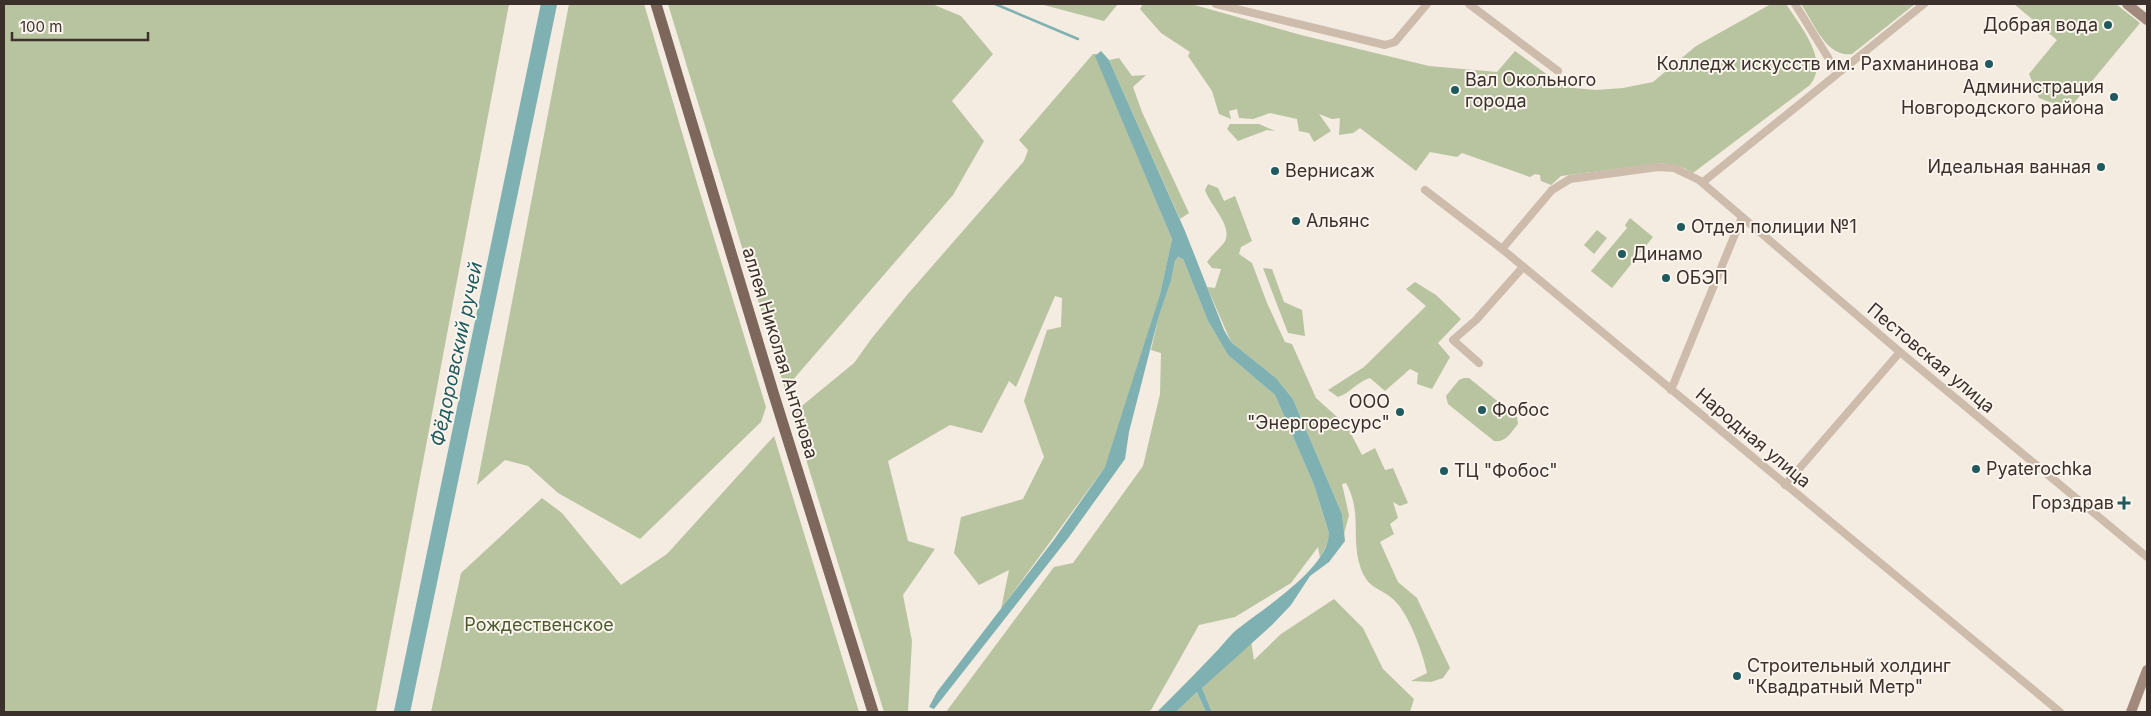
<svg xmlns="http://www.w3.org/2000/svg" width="2151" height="716" font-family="Inter,sans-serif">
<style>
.green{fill:#b8c4a0}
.water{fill:#7fb0b2}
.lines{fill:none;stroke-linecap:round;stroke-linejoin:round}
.stream{stroke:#7fb0b2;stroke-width:2.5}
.river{stroke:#7fb0b2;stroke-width:16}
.street{stroke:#cdbbac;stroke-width:8}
.secondary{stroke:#a18a7d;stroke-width:10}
.primary{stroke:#7d675c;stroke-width:11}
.poi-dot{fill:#1f5a5e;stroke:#fbf5ee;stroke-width:2}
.labels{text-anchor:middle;stroke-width:4;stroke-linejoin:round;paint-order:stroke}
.poi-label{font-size:18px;fill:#3b302b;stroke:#fbf5ee;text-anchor:start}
.street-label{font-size:18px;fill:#3b302b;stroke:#fbf5ee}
.park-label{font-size:18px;fill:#4a5a2e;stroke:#fbf5ee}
.water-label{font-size:19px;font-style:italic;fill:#1f5a5e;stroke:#fbf5ee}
</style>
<rect width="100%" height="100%" fill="#f4ebe1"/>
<g class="green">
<polygon points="4,4 509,4 376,712 4,712"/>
<polygon points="569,4 644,4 697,183 766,407 761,422 640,539 558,493 528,466 505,460 477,485"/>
<polygon points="668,4 932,4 961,16 993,54 952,101 984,141 953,195 785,389"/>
<polygon points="1040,4 1118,4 1104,21"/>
<path d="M 1143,4 L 1191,4 L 1301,35 L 1429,66 L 1497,72 L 1515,51 L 1564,87 L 1596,90 L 1623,88 L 1653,82 L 1696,46 L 1771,4 L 1786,4 C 1800,26 1830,60 1810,85 L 1693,173 L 1684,168 L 1662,163 L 1561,176 L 1551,185 L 1541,181 L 1540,175 L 1535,174 L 1530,177 L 1462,153 L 1457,157 L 1430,152 L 1416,171 L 1360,128 L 1353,133 L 1339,135 L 1340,118 L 1332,119 L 1319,114 L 1331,131 L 1314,142 L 1309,133 L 1299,131 L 1297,119 L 1270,113 L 1253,119 L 1239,118 L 1237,109 L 1229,111 L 1231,119 L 1219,114 L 1212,91 L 1188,56 L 1190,52 L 1161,33 L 1140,9 Z"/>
<path d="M 1801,4 L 1915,4 L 1852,54 C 1826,58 1813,21 1801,4 Z"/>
<polygon points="2014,4 2116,4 2140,23 2069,109 2039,98 2029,74 2057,40"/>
<polygon points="1093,54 1097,54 1096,56 1172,239 1160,294 1111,451 1105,467 1001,609 1009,570 979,585 954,553 961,517 1023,499 1044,457 1024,401 1047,330 1061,327 1062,298 1055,296 1016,387 1009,381 982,433 950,425 888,461 908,541 935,549 903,595 912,641 908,712 884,712 792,414 854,363 872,338 907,295 1024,161 1028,150 1019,140"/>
<polygon points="1119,58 1132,76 1146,75 1133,87 1142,112 1189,213 1180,219 1109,60"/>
<polygon points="1230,124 1259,124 1275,131 1267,130 1238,141 1227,129"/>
<path d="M 1208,184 L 1218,188 L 1224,201 L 1235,196 L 1252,241 L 1241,247 L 1239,254 L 1252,263 L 1267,303 L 1285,342 L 1292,344 L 1316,398 L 1347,426 L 1362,455 L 1375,448 L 1385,470 L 1393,468 L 1408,503 L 1400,506 L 1393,502 L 1398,518 L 1390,524 L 1394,534 L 1380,542 L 1398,582 L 1417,598 L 1450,668 L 1443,678 L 1431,682 L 1411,681 L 1427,673 C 1423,653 1409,614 1394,600 C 1380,587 1369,590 1361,569 C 1350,538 1363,514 1346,483 L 1342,484 L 1349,515 L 1344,534 L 1342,514 L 1293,399 L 1276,378 L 1231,342 L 1207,287 L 1215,288 L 1221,269 L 1212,268 L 1207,262 C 1212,255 1218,250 1223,244 C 1236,228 1210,206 1205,190 Z"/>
<polygon points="1630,218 1653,237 1612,288 1591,271 1627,228 1625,225"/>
<polygon points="1597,230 1607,238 1594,254 1584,245"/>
<polygon points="1178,257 1183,259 1208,321 1228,355 1275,395 1314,485 1329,533 1329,540 1320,558 1318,547 1291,583 1235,617 1199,625 1151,710 1147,712 946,712 1054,567 1073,563 1143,466 1160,394 1161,353 1151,350 1158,319 1171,281 1175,261"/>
<polygon points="1263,268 1272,269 1284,302 1302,310 1305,336 1288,333"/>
<path d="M 1415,282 L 1436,295 L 1461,319 L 1438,343 L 1450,357 L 1432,389 L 1417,384 L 1418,373 L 1410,369 L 1385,391 L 1370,378 C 1355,383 1352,392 1338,397 L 1328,390 L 1364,367 L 1426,306 L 1406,289 Z"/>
<path d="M 1464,378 L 1469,378 L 1517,417 L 1518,424 C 1511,432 1506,443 1494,441 L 1448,404 L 1446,396 L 1459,380 Z"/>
<polygon points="774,436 859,712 431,712 461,573 542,498 562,513 621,585 667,554"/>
<polygon points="1334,599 1363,628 1383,669 1414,699 1410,712 1212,712 1202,688 1251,641 1254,660 1281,634"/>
<polygon points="1197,692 1206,712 1176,712"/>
</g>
<path class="water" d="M 1101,51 L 1109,60 L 1185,231 L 1224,330 L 1231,342 L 1276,378 L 1293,399 L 1342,514 L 1345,541 L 1329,562 L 1310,576 L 1291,605 L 1272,625 L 1202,688 L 1212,712 L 1206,712 L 1197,692 L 1176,712 L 1157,712 C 1176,693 1195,674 1213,655 C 1220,648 1227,639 1234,632 C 1260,610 1329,569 1329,533 L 1314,485 L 1275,395 L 1228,355 L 1208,321 L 1183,259 L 1178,257 L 1175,261 L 1171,281 L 1158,319 L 1129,432 L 1125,459 L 1069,537 L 934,709 L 929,707 L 937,692 L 1053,541 L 1105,467 L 1160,294 L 1172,239 L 1095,56 Z"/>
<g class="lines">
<polyline class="stream" points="995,4 1078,39"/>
<polyline class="river" points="402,712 549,4"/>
<g class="street">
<polyline points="1216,4 1385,45 1395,42 1427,4"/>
<polyline points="1469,4 1558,71"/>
<polyline points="1795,4 1837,72"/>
<polyline points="1703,182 1924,4"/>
<polyline points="1425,190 1502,249 2060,712"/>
<polyline points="1502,249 1552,190 1570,179 1658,167 1674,168 1699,180 1900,352 2147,557"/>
<polyline points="1479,363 1453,340 1476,320 1523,267"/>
<polyline points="1671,390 1742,217"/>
<polyline points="1785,485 1900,352"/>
</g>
<g class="secondary">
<polyline points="2127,4 2147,20"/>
<polyline points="2131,712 2147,670"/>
</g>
<polyline class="primary" points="656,4 773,392 873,712"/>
</g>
<g class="poi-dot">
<circle cx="2108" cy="25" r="5"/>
<circle cx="1989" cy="64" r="5"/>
<circle cx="1455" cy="90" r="5"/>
<circle cx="2114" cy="97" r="5"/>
<circle cx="2101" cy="167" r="5"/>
<circle cx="1275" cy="171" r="5"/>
<circle cx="1296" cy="221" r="5"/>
<circle cx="1681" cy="227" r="5"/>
<circle cx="1622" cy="254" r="5"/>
<circle cx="1666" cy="278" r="5"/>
<circle cx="1482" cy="410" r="5"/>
<circle cx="1400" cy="412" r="5"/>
<circle cx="1976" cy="469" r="5"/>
<circle cx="1444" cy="471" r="5"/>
<path d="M2121.5 495.5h5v5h5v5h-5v5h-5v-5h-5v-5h5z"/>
<circle cx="1737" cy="676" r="5"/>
</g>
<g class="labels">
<g class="poi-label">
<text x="2098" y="31" text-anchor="end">Добрая вода</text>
<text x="1979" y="70" text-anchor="end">Колледж искусств им. Рахманинова</text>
<text x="1465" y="86">Вал Окольного<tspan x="1465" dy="21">города</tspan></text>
<text x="2104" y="93" text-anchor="end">Администрация<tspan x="2104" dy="21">Новгородского района</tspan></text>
<text x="2091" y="173" text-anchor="end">Идеальная ванная</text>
<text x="1285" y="177">Вернисаж</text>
<text x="1306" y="227">Альянс</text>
<text x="1691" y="233">Отдел полиции №1</text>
<text x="1632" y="260">Динамо</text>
<text x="1676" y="284">ОБЭП</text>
<text x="1390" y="408" text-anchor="end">ООО<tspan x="1390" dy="21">"Энергоресурс"</tspan></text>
<text x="1492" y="416">Фобос</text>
<text x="1986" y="475">Pyaterochka</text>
<text x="1454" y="477">ТЦ "Фобос"</text>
<text x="2114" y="509" text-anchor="end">Горздрав</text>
<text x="1747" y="672">Строительный холдинг<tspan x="1747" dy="21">"Квадратный Метр"</tspan></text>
</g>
<g class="street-label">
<text transform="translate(780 353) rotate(73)" y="6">аллея Николая Антонова</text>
<text transform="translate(1931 358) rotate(40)" y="6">Пестовская улица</text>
<text transform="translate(1753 438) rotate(40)" y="6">Народная улица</text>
</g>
<g class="park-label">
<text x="539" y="631">Рождественское</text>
</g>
<g class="water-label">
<text transform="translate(456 354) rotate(-78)" y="7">Фёдоровский ручей</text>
</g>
</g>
<rect width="2151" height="716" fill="none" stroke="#3b302b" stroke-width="10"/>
<path d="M12 32v8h136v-8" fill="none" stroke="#3b302b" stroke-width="2.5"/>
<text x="20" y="32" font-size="15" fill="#3b302b" stroke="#fbf5ee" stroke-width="4" paint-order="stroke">100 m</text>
</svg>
